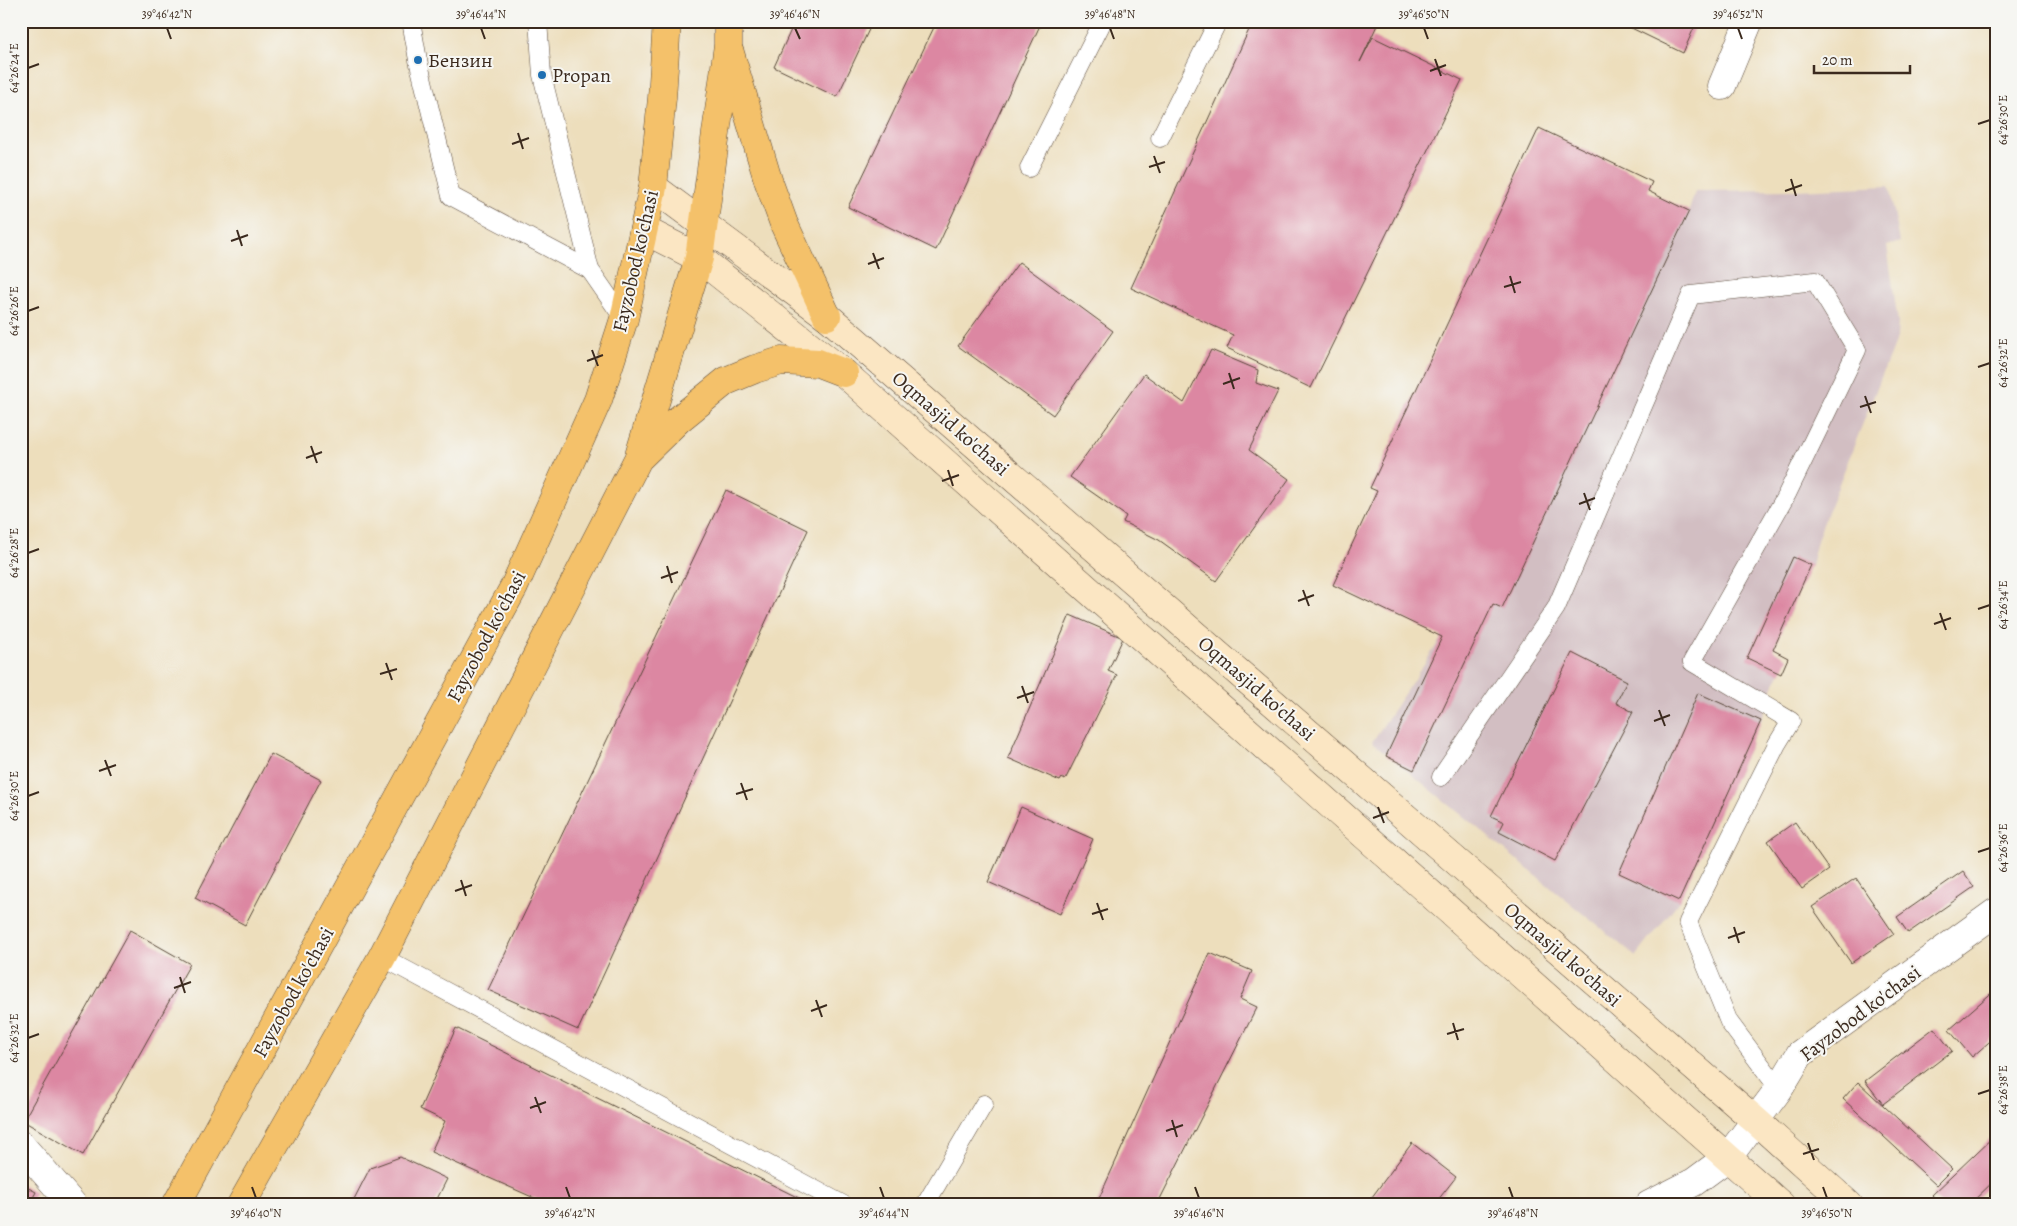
<svg xmlns="http://www.w3.org/2000/svg" width="2017" height="1226" font-family="Alegreya,serif">
<style>
.industrial{fill:#d2bec2}
.building{fill:#dc87a2}
.lines{fill:none;stroke-linecap:round;stroke-linejoin:round}
.service-casing{stroke:#564536;stroke-width:19}
.minor-casing{stroke:#564536;stroke-width:29}
.secondary-casing{stroke:#564536;stroke-width:29}
.primary-casing{stroke:#564536;stroke-width:29}
.service{stroke:#fff;stroke-width:18}
.minor{stroke:#fff;stroke-width:28}
.secondary{stroke:#fbe6c3;stroke-width:28}
.primary{stroke:#f4c16a;stroke-width:28}
.ticks{fill:none;stroke:#3b2a1e;stroke-width:2}
.poi-dot{fill:#1f6fb2;stroke:#f6f6f2;stroke-width:2}
.labels{text-anchor:middle;stroke-width:4;stroke-linejoin:round;paint-order:stroke}
.poi-label{font-size:20px;fill:#3b2a1e;stroke:#f6f6f2;text-anchor:start}
.street-label{font-size:20px;fill:#3b2a1e;stroke:#f6f6f2}
.neatline{fill:none;stroke:#3b2a1e;stroke-width:2}
.ticks-label{font-size:12px;text-anchor:middle;fill:#3b2a1e}
</style>
<rect width="100%" height="100%" fill="#f6f6f2"/>
<filter id="ink" filterUnits="userSpaceOnUse"><feTurbulence type="fractalNoise" baseFrequency=".02" numOctaves="2"/><feDisplacementMap in="SourceGraphic" scale="10" xChannelSelector="R" yChannelSelector="G"/><feConvolveMatrix kernelMatrix="1 2 1 2 8 2 1 2 1" color-interpolation-filters="sRGB"/></filter>
<filter id="wash" filterUnits="userSpaceOnUse"><feTurbulence type="fractalNoise" baseFrequency=".0096" numOctaves="4" result="noise"/><feDisplacementMap in="SourceGraphic" scale="20" xChannelSelector="R" yChannelSelector="G"/><feGaussianBlur stdDeviation="1.12" result="paint"/><feColorMatrix in="noise" values="0 0 0 0 0 0 0 0 0 0 0 0 0 0 0 0 0 1.4 0 .05"/><feComposite in="paint" operator="in"/></filter>
<g filter="url(#wash)">
<rect width="100%" height="100%" fill="#eddebc"/>
<polygon class="industrial" points="1889,186 1900,242 1887,246 1898,322 1897,337 1818,537 1811,565 1773,650 1788,658 1772,688 1761,721 1679,901 1636,957 1372,742 1442,637 1651,193 1689,211 1695,191 1796,190"/>
<g id="blocks">
<g class="building">
<polygon points="795,21 873,21 837,97 774,67"/>
<polygon points="937,21 1042,21 936,250 848,207"/>
<polygon points="1253,21 1379,21 1360,62 1373,37 1462,80 1311,388 1227,348 1233,335 1131,288"/>
<polygon points="1617,21 1697,21 1683,53"/>
<polygon points="1539,128 1652,182 1648,191 1689,211 1502,608 1493,604 1414,770 1386,756 1442,637 1333,585 1377,491 1370,488"/>
<polygon points="1019,262 1113,331 1053,415 958,346"/>
<polygon points="1211,350 1258,370 1256,383 1278,391 1249,450 1289,479 1216,581 1159,540 1123,522 1126,516 1070,477 1144,374 1184,403"/>
<polygon points="726,490 808,530 578,1030 488,990"/>
<polygon points="1793,557 1811,565 1773,650 1788,658 1781,674 1747,658"/>
<polygon points="1070,615 1123,638 1108,671 1117,675 1065,780 1062,778 1060,781 1008,758"/>
<polygon points="1572,653 1627,681 1616,703 1633,712 1555,861 1499,832 1504,822 1491,816"/>
<polygon points="1698,693 1761,721 1679,901 1619,873"/>
<polygon points="271,754 321,780 245,925 195,898"/>
<polygon points="1021,807 1093,839 1060,914 988,882"/>
<polygon points="1795,822 1829,870 1802,889 1768,841"/>
<polygon points="1963,871 1974,887 1908,933 1897,917"/>
<polygon points="1856,878 1894,934 1851,963 1812,907"/>
<polygon points="130,930 190,964 83,1155 23,1121"/>
<polygon points="1210,953 1252,971 1240,999 1257,1007 1157,1205 1096,1205"/>
<polygon points="1996,989 1996,1036 1972,1057 1949,1030"/>
<polygon points="456,1028 813,1205 550,1205 431,1152 445,1121 420,1109"/>
<polygon points="1934,1028 1952,1051 1883,1104 1865,1081"/>
<polygon points="1858,1082 1952,1169 1936,1185 1843,1099"/>
<polygon points="1996,1134 1996,1179 1969,1205 1941,1205 1932,1195"/>
<polygon points="1412,1143 1456,1177 1434,1205 1366,1205"/>
<polygon points="400,1157 447,1179 434,1205 351,1205 370,1168"/>
<polygon points="21,1184 36,1192 29,1205 21,1205"/>
<polygon points="1996,1192 1996,1205 1985,1205"/>
</g>
</g>
</g>
<g filter="url(#ink)">
<use href="#blocks" fill-opacity="0" stroke="#564536" stroke-width="1"/>
<g class="lines">
<defs>
<g id="service">
<polyline points="411,21 418,60 451,196 590,270"/>
<polyline points="538,21 542,75 590,270 624,319"/>
<polyline points="1160,138 1218,21"/>
<polyline points="1029,168 1103,21"/>
<polyline points="1441,777 1556,608 1691,295 1815,281 1857,350 1787,494 1692,662 1791,721 1777,744 1688,922 1729,1022 1779,1089"/>
<polyline points="382,957 844,1205"/>
<polyline points="925,1205 984,1104"/>
</g>
<g id="minor">
<polyline points="1722,86 1749,21"/>
<polyline points="21,1145 73,1205"/>
<polyline points="1649,1205 1694,1182 1728,1157 1779,1089 1800,1054 1996,912"/>
</g>
<g id="secondary">
<polyline points="653,187 827,316 1756,1121 1849,1205"/>
<polyline points="644,230 699,258 844,373 1781,1205"/>
</g>
<g id="primary">
<polyline points="730,53 768,180 784,224 827,316"/>
<polyline points="641,456 678,420 726,381 755,369 781,361 818,363 844,373"/>
<polyline points="176,1205 514,587 598,400 624,319 653,187 662,98 667,21"/>
<polyline points="241,1205 382,957 638,459 699,258 728,45 728,21"/>
</g>
</defs>
<use href="#service" class="service-casing"/>
<use href="#minor" class="minor-casing"/>
<use href="#secondary" class="secondary-casing"/>
<use href="#primary" class="primary-casing"/>
<use href="#service" class="service"/>
<use href="#minor" class="minor"/>
<use href="#secondary" class="secondary"/>
<use href="#primary" class="primary"/>
</g>
</g>
<path class="ticks" d="M 167,28 L 171,39M 481,28 L 485,39M 795,28 L 800,39M 1110,28 L 1114,39M 1424,28 L 1428,39M 1738,28 L 1742,39M 1435,59 L 1441,76M 28,68 L 39,64M 1430,71 L 1446,65M 1978,124 L 1990,120M 518,133 L 523,149M 512,144 L 529,138M 1154,156 L 1160,173M 1149,167 L 1165,162M 1791,179 L 1796,196M 1785,191 L 1802,185M 237,230 L 242,246M 231,241 L 248,235M 873,253 L 879,269M 868,264 L 884,258M 1510,276 L 1515,293M 1504,287 L 1521,282M 28,311 L 39,307M 592,350 L 598,366M 587,361 L 603,355M 1978,367 L 1990,363M 1229,373 L 1234,389M 1223,384 L 1240,378M 1865,396 L 1871,413M 1860,407 L 1876,402M 311,446 L 317,463M 306,458 L 322,452M 948,470 L 953,486M 942,481 L 959,475M 1584,493 L 1590,510M 1579,504 L 1595,498M 28,553 L 39,549M 667,566 L 672,583M 661,578 L 678,572M 1303,590 L 1309,606M 1298,601 L 1314,595M 1978,609 L 1990,605M 1940,613 L 1946,630M 1934,624 L 1951,618M 386,663 L 392,680M 380,674 L 397,669M 1022,686 L 1028,703M 1017,698 L 1034,692M 1659,710 L 1665,726M 1654,721 L 1670,715M 105,760 L 111,776M 99,771 L 116,765M 741,783 L 747,800M 736,794 L 753,789M 28,796 L 39,792M 1378,807 L 1384,823M 1373,818 L 1389,812M 1978,852 L 1990,848M 461,880 L 466,896M 455,891 L 472,885M 1097,903 L 1103,920M 1092,914 L 1108,909M 1734,927 L 1739,943M 1728,938 L 1745,932M 180,977 L 185,993M 174,988 L 191,982M 816,1000 L 822,1017M 811,1011 L 827,1005M 1453,1023 L 1458,1040M 1447,1034 L 1464,1029M 28,1038 L 39,1034M 1978,1094 L 1990,1090M 535,1097 L 541,1113M 530,1108 L 546,1102M 1172,1120 L 1177,1137M 1166,1131 L 1183,1125M 1808,1143 L 1814,1160M 1803,1154 L 1819,1149M 252,1187 L 256,1198M 566,1187 L 570,1198M 880,1187 L 884,1198M 1195,1187 L 1199,1198M 1509,1187 L 1513,1198M 1823,1187 L 1827,1198"/>
<g class="poi-dot">
<circle cx="418" cy="60" r="5"/>
<circle cx="542" cy="75" r="5"/>
</g>
<g class="labels">
<g class="poi-label">
<text x="428" y="67">Бензин</text>
<text x="552" y="82">Propan</text>
</g>
<g class="street-label">
<text transform="translate(635 261) rotate(-77)" y="7">Fayzobod ko'chasi</text>
<text transform="translate(951 423) rotate(41)" y="7">Oqmasjid ko'chasi</text>
<text transform="translate(486 636) rotate(-62)" y="7">Fayzobod ko'chasi</text>
<text transform="translate(1257 688) rotate(41)" y="7">Oqmasjid ko'chasi</text>
<text transform="translate(1563 954) rotate(41)" y="7">Oqmasjid ko'chasi</text>
<text transform="translate(293 992) rotate(-61)" y="7">Fayzobod ko'chasi</text>
<text transform="translate(1860 1013) rotate(-37)" y="7">Fayzobod ko'chasi</text>
</g>
</g>
<rect width="2017" height="1226" fill="none" stroke="#f6f6f2" stroke-width="55"/>
<path d="M1814 65v8h96v-8" fill="none" stroke="#3b2a1e" stroke-width="2.5"/>
<text x="1822" y="65" font-size="15" fill="#3b2a1e" stroke="#f6f6f2" stroke-width="4" paint-order="stroke">20 m</text>
<rect x="28" y="28" width="1962" height="1170" class="neatline"/>
<g class="ticks-label">
<text x="167" y="18">39°46'42"N</text>
<text x="481" y="18">39°46'44"N</text>
<text x="795" y="18">39°46'46"N</text>
<text x="1110" y="18">39°46'48"N</text>
<text x="1424" y="18">39°46'50"N</text>
<text x="1738" y="18">39°46'52"N</text>
<text transform="translate(14 68) rotate(-90)" y="4">64°26'24"E</text>
<text transform="translate(2003 120) rotate(-90)" y="4">64°26'30"E</text>
<text transform="translate(14 311) rotate(-90)" y="4">64°26'26"E</text>
<text transform="translate(2003 363) rotate(-90)" y="4">64°26'32"E</text>
<text transform="translate(14 553) rotate(-90)" y="4">64°26'28"E</text>
<text transform="translate(2003 605) rotate(-90)" y="4">64°26'34"E</text>
<text transform="translate(14 796) rotate(-90)" y="4">64°26'30"E</text>
<text transform="translate(2003 848) rotate(-90)" y="4">64°26'36"E</text>
<text transform="translate(14 1038) rotate(-90)" y="4">64°26'32"E</text>
<text transform="translate(2003 1090) rotate(-90)" y="4">64°26'38"E</text>
<text x="256" y="1217">39°46'40"N</text>
<text x="570" y="1217">39°46'42"N</text>
<text x="884" y="1217">39°46'44"N</text>
<text x="1199" y="1217">39°46'46"N</text>
<text x="1513" y="1217">39°46'48"N</text>
<text x="1827" y="1217">39°46'50"N</text>
</g>
</svg>
